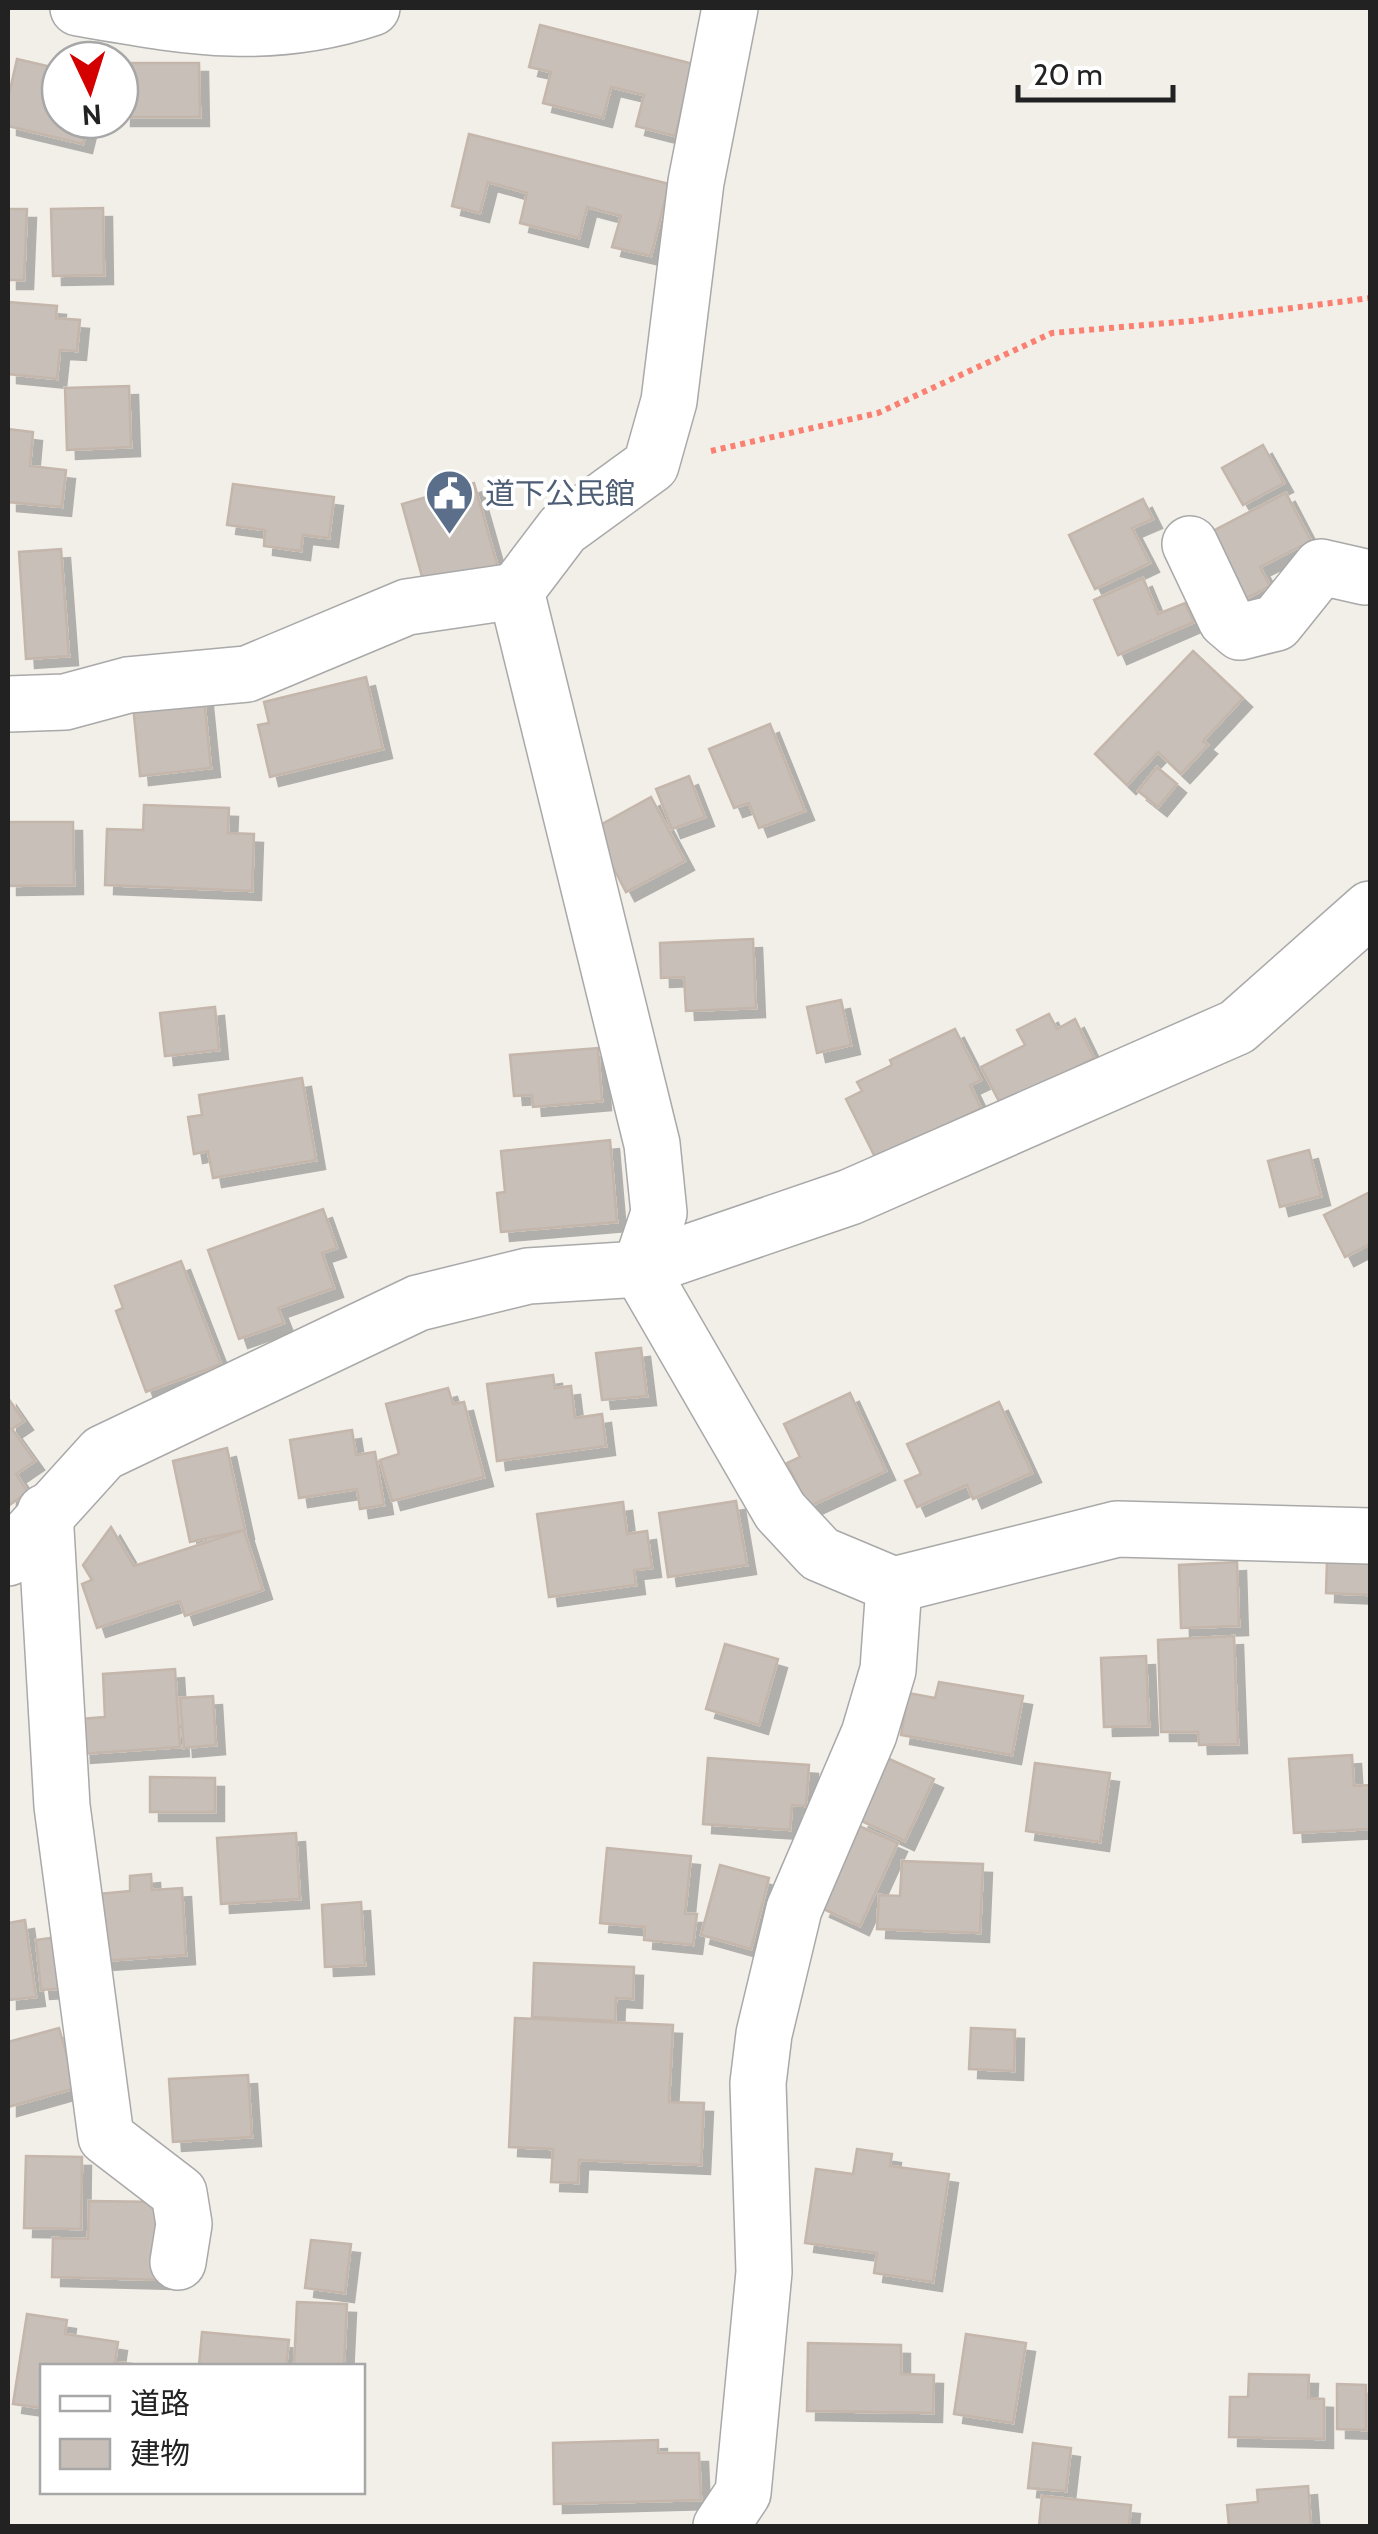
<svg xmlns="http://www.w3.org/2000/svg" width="1378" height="2534" font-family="Cabin,'Noto Sans JP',sans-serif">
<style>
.building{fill:#c7bfb8;stroke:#c4b6ab;stroke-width:2.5;filter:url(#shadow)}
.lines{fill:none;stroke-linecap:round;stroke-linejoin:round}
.minor-casing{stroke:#a9a9a9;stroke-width:58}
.path{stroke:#fa8072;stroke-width:6;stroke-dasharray:5 5;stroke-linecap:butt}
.minor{stroke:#fff;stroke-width:55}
.labels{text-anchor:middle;stroke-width:8;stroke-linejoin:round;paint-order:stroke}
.service-label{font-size:30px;fill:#4e5e75;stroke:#fff;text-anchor:start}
</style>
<defs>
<filter id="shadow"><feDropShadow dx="9" dy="9" stdDeviation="0" flood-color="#0004"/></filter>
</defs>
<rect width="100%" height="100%" fill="#f2efe9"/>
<g class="building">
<polygon points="540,25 693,64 675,136 636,126 644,95 611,87 603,118 543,103 551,72 529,67"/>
<polygon points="17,59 60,69 60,120 89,120 83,144 8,126 8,99"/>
<polygon points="123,63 199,63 200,117 122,117"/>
<polygon points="469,134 669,184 651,256 612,247 621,216 587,207 579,238 520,223 527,193 488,182 480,213 452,206"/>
<polygon points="103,208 104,275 53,276 51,209"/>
<polygon points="8,209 27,209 24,280 8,280"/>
<polygon points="8,302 57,306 56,318 80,320 77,351 60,350 57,379 8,374"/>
<polygon points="129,386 131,447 67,450 65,388"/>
<polygon points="8,429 33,432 30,466 66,470 62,507 8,502"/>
<polygon points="1263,445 1284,483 1243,505 1222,468"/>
<polygon points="474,483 499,571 426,591 402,504"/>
<polygon points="233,484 334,497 329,538 303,535 301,551 264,546 265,530 227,525"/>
<polygon points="1286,493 1311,541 1260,567 1270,586 1239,602 1205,535"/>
<polygon points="1143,499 1153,519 1132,528 1150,563 1095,589 1069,535"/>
<polygon points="61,549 69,656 26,659 19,552"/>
<polygon points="1143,578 1158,614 1185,603 1194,622 1118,655 1094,600"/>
<polygon points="1193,651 1243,698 1203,741 1208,745 1181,774 1158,752 1127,785 1095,754"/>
<polygon points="366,677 383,749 270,777 258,725 269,723 264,702"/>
<polygon points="204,698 211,768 140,776 133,705"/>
<polygon points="770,724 805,811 759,828 749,803 734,808 709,749"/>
<polygon points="1157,767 1177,784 1158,807 1138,791"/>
<polygon points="689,776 705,817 672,829 656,789"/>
<polygon points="651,797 685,861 626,892 593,829"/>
<polygon points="144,805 229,808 228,833 254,834 252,891 105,885 107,829 143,830"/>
<polygon points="8,822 73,822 74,885 8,886"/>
<polygon points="753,939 756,1008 686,1011 684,977 661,978 660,943"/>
<polygon points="841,1000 851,1045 817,1053 807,1007"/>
<polygon points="215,1007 219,1050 165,1056 160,1013"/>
<polygon points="1049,1014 1057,1029 1075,1019 1094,1058 1001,1105 981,1067 1025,1045 1017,1030"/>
<polygon points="955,1029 981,1080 970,1085 981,1108 876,1159 846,1099 862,1091 857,1082 892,1065 890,1060"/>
<polygon points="598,1048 602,1101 533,1107 532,1095 514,1096 510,1055"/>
<polygon points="302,1078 316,1160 213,1178 208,1151 194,1154 188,1117 202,1115 199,1095"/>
<polygon points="610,1140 617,1222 501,1232 497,1193 505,1192 501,1151"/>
<polygon points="1309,1150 1321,1196 1280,1207 1268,1161"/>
<polygon points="1370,1192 1370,1244 1345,1257 1324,1215"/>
<polygon points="323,1209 337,1248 322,1253 334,1288 278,1308 284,1323 239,1339 208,1250"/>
<polygon points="181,1261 221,1364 146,1392 116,1311 123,1308 115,1286"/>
<polygon points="641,1348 647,1396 602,1400 596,1353"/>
<polygon points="553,1375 555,1388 571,1386 575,1418 602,1414 606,1446 497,1461 487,1384"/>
<polygon points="448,1388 453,1404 464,1402 484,1477 392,1501 380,1460 399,1454 386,1404"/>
<polygon points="850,1393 886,1471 808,1507 787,1463 800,1457 784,1424"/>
<polygon points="8,1398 24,1421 12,1429 35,1461 16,1474 28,1492 8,1506"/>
<polygon points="999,1402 1032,1473 973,1499 967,1485 917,1507 905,1481 921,1474 907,1444"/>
<polygon points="352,1430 356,1455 375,1452 384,1505 360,1509 357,1489 299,1498 290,1440"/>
<polygon points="227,1448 245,1530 190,1542 173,1461"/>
<polygon points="736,1501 747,1565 668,1577 659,1513"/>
<polygon points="623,1502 627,1534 647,1531 652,1568 634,1570 636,1585 549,1597 537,1514"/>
<polygon points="111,1527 134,1566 244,1530 263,1590 185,1616 180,1601 97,1628 82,1584 92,1580 83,1565"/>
<polygon points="1327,1561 1370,1563 1370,1595 1326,1593"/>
<polygon points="1237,1562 1239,1626 1181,1628 1179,1565"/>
<polygon points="1234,1636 1238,1744 1199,1745 1198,1732 1161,1732 1158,1640"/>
<polygon points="725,1644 778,1659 759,1725 706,1709"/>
<polygon points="1146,1656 1149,1726 1104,1727 1101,1658"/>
<polygon points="175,1669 180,1747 82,1754 80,1719 105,1717 103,1674"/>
<polygon points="939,1682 1023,1696 1012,1755 901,1735 908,1693 935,1698"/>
<polygon points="213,1696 216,1745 184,1748 180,1698"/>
<polygon points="1352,1755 1354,1786 1370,1785 1370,1829 1294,1833 1289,1759"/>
<polygon points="708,1758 809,1765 806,1806 792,1805 790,1830 703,1824"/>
<polygon points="887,1758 934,1779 905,1841 859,1820"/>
<polygon points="1035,1763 1110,1773 1100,1842 1026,1831"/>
<polygon points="150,1777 215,1778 215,1812 150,1812"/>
<polygon points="859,1826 898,1843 860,1926 821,1908"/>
<polygon points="296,1833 300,1899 221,1904 217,1838"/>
<polygon points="607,1848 691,1856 685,1914 697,1914 693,1945 644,1940 645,1927 600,1923"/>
<polygon points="902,1861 983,1864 980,1933 877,1929 879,1895 900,1896"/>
<polygon points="720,1865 769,1878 751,1949 701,1935"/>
<polygon points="151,1874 152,1890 182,1888 186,1955 103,1961 99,1894 130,1891 130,1876"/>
<polygon points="361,1902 365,1965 325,1967 322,1905"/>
<polygon points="25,1920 36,1997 8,2000 8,1923"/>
<polygon points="64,1936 70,1988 41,1990 36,1940"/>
<polygon points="534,1963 634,1967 633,1999 616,1998 615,2021 532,2017"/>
<polygon points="515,2018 673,2025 669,2102 704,2103 701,2165 579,2160 578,2183 551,2182 553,2149 509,2147"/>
<polygon points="59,2028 76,2088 8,2107 8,2042"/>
<polygon points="971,2028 1015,2030 1014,2071 969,2069"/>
<polygon points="248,2075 252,2137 173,2142 169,2079"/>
<polygon points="857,2149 892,2154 890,2166 949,2174 933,2282 874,2273 877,2253 805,2243 816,2169 853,2174"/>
<polygon points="26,2156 82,2157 81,2229 24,2228"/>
<polygon points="89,2201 165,2202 164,2280 52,2277 53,2238 88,2239"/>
<polygon points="311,2240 351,2244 345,2293 305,2288"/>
<polygon points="297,2302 347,2304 344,2366 294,2366"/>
<polygon points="27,2314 67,2320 65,2334 118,2342 115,2362 150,2366 42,2366 42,2408 13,2404"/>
<polygon points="202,2332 289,2340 286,2366 199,2366"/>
<polygon points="966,2334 1026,2343 1013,2423 954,2414"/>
<polygon points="808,2343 901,2345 901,2374 934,2375 933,2413 807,2411"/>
<polygon points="1249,2374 1309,2375 1308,2398 1324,2399 1324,2439 1229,2437 1230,2397 1248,2397"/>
<polygon points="1337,2384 1366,2385 1366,2430 1337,2429"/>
<polygon points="658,2440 658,2453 699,2453 701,2500 554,2504 553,2443"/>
<polygon points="1033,2443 1071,2448 1066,2491 1028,2488"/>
<polygon points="1308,2486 1311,2526 1229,2526 1227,2505 1258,2502 1257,2490"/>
<polygon points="1042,2496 1131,2505 1129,2526 1039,2526"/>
</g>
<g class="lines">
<defs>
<g id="minor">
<path d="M 78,8 C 183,26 267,43 372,8"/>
<polyline points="730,8 696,182 669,401 651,465 563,529 516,591 652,1144 659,1213 640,1269 780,1511 820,1554 894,1585 1117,1529 1370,1536"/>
<polyline points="1190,544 1226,620 1240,632 1276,623 1321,567 1365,577"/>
<polyline points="8,704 65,702 128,685 247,674 407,607 516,591"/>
<polyline points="45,1512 62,1806 106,2137 179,2193 184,2224 178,2262"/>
<polyline points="8,1558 103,1453 418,1303 528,1276 640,1269 850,1197 1237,1027 1370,909"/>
<polyline points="721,2526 743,2493 764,2272 758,2083 764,2034 794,1909 869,1734 888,1670 894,1585"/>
</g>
</defs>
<use href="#minor" class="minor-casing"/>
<polyline class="path" points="711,451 878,413 1052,333 1191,321 1370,298"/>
<use href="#minor" class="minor"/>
</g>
<defs>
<symbol id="civic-pin" viewBox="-11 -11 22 30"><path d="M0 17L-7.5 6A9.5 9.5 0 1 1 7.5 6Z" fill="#5c6f8a" stroke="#fff"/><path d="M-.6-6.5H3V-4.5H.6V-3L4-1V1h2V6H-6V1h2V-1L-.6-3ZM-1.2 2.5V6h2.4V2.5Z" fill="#fff"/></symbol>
</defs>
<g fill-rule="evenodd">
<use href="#civic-pin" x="422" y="466" width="55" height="75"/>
</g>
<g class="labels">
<g class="service-label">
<text x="485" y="504">道下公民館</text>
</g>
</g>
<rect width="1378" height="2534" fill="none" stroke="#222222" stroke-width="20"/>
<rect x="40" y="2364" width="325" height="130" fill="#ffffff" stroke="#a7a7a7" stroke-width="2.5"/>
<rect x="60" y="2396" width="50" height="15" fill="#ffffff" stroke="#a7a7a7" stroke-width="2.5"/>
<text x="130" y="2414" font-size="30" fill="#222222">道路</text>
<rect x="60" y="2439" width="50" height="30" fill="#c7bfb8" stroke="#a7a7a7" stroke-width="2.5"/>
<text x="130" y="2464" font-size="30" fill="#222222">建物</text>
<g transform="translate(90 90) rotate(176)"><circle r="48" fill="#ffffff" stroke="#a7a7a7" stroke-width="2.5"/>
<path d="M0-8L18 38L0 25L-18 38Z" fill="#d40000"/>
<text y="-15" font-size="28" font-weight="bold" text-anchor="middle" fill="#222222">N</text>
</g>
<path d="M1018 85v15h155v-15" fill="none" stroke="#222222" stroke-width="5"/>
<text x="1033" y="85" font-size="30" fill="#222222" stroke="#ffffff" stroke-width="8" paint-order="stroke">20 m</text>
</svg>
